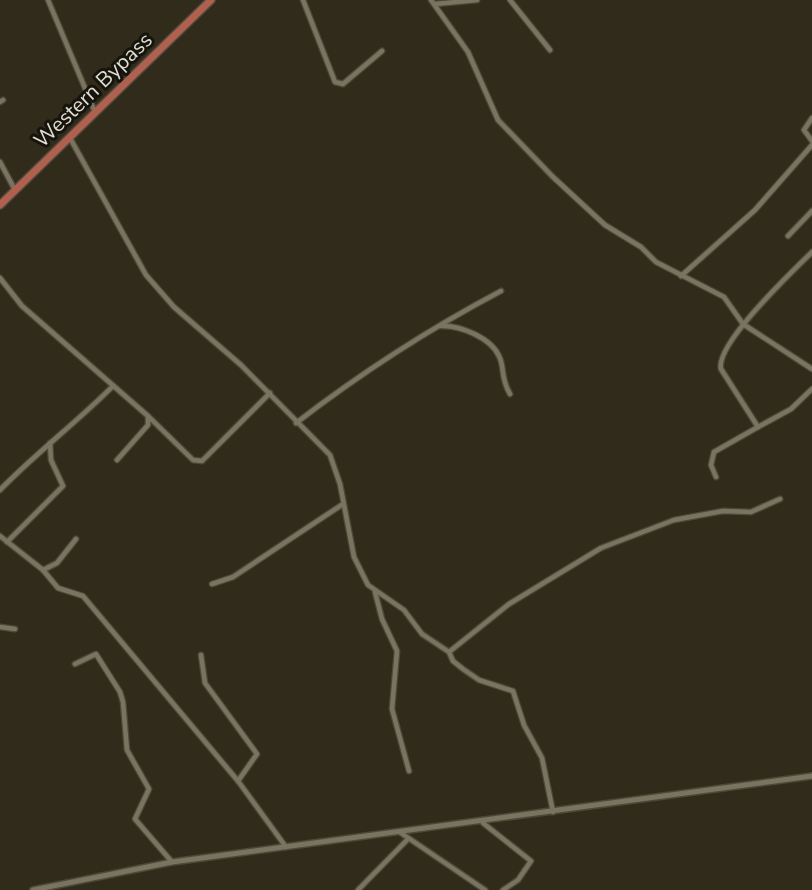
<svg xmlns="http://www.w3.org/2000/svg" width="812" height="890" font-family="'Nunito Sans',sans-serif">
<style>
.lines{fill:none;stroke-linecap:round;stroke-linejoin:round}
.minor-casing{stroke:#4d483a;stroke-width:7}
.tertiary-casing{stroke:#4d483a;stroke-width:8}
.primary-casing{stroke:#4d483a;stroke-width:10}
.minor{stroke:#797360;stroke-width:4.5}
.tertiary{stroke:#797360;stroke-width:5}
.primary{stroke:#af604f;stroke-width:7}
.labels{text-anchor:middle;stroke-width:6;stroke-linejoin:round;paint-order:stroke}
.street-label{font-size:21px;fill:#e0ddd2;stroke:#16140d}
</style>
<rect width="100%" height="100%" fill="#312b1b"/>
<g class="lines">
<defs>
<g id="minor">
<polyline points="48,0 95,112"/>
<polyline points="303,0 335,82 343,84 382,51"/>
<polyline points="431,0 468,52 498,120 553,177 605,225 641,247 656,262 724,297 743,324 812,369"/>
<polyline points="510,0 550,50"/>
<polyline points="435,4 477,0"/>
<polyline points="0,102 3,100"/>
<polyline points="812,118 804,130 812,141"/>
<polyline points="70,138 146,275 174,307 241,365 330,455 340,484 354,557 368,585 404,610 422,634 449,652 453,661 463,669 479,680 513,691 524,725 542,758 553,812"/>
<polyline points="0,162 15,190"/>
<polyline points="788,236 812,211"/>
<polyline points="681,276 755,210 812,145"/>
<polyline points="0,278 22,306 148,416 148,425 117,460"/>
<path d="M 441,326 C 460,325 491,338 499,356 C 505,368 500,377 510,394"/>
<polyline points="149,417 193,460 202,461 270,393"/>
<path d="M 296,423 C 361,373 429,329 501,291"/>
<polyline points="758,427 791,409 812,389"/>
<path d="M 716,477 L 711,465 L 714,452 L 758,427 L 721,369 C 715,344 793,271 812,252"/>
<path d="M 0,490 C 36,453 76,423 113,386"/>
<polyline points="0,536 43,570 57,563 76,539"/>
<polyline points="7,542 63,486 51,460 50,443"/>
<polyline points="43,570 58,588 83,596 238,781"/>
<polyline points="212,584 233,577 343,504"/>
<polyline points="375,592 382,619 397,651 392,709 409,771"/>
<polyline points="0,627 15,629"/>
<polyline points="449,652 509,604 601,548 674,520 723,511 751,512 780,499"/>
<polyline points="201,655 205,683 257,754 238,781 286,847"/>
<polyline points="75,664 96,654 120,692 123,702 127,750 149,789 135,819 172,862"/>
<polyline points="483,823 531,861 518,880 503,890"/>
<polyline points="401,833 485,890"/>
<polyline points="358,890 407,840"/>
</g>
<polyline id="tertiary" points="33,890 172,862 812,776"/>
<polyline id="primary" points="0,205 211,0"/>
</defs>
<use href="#minor" class="minor-casing"/>
<use href="#tertiary" class="tertiary-casing"/>
<use href="#primary" class="primary-casing"/>
<use href="#minor" class="minor"/>
<use href="#tertiary" class="tertiary"/>
<use href="#primary" class="primary"/>
</g>
<g class="labels">
<g class="street-label">
<text transform="translate(93 90) rotate(-44)" y="7">Western Bypass</text>
</g>
</g>
</svg>
